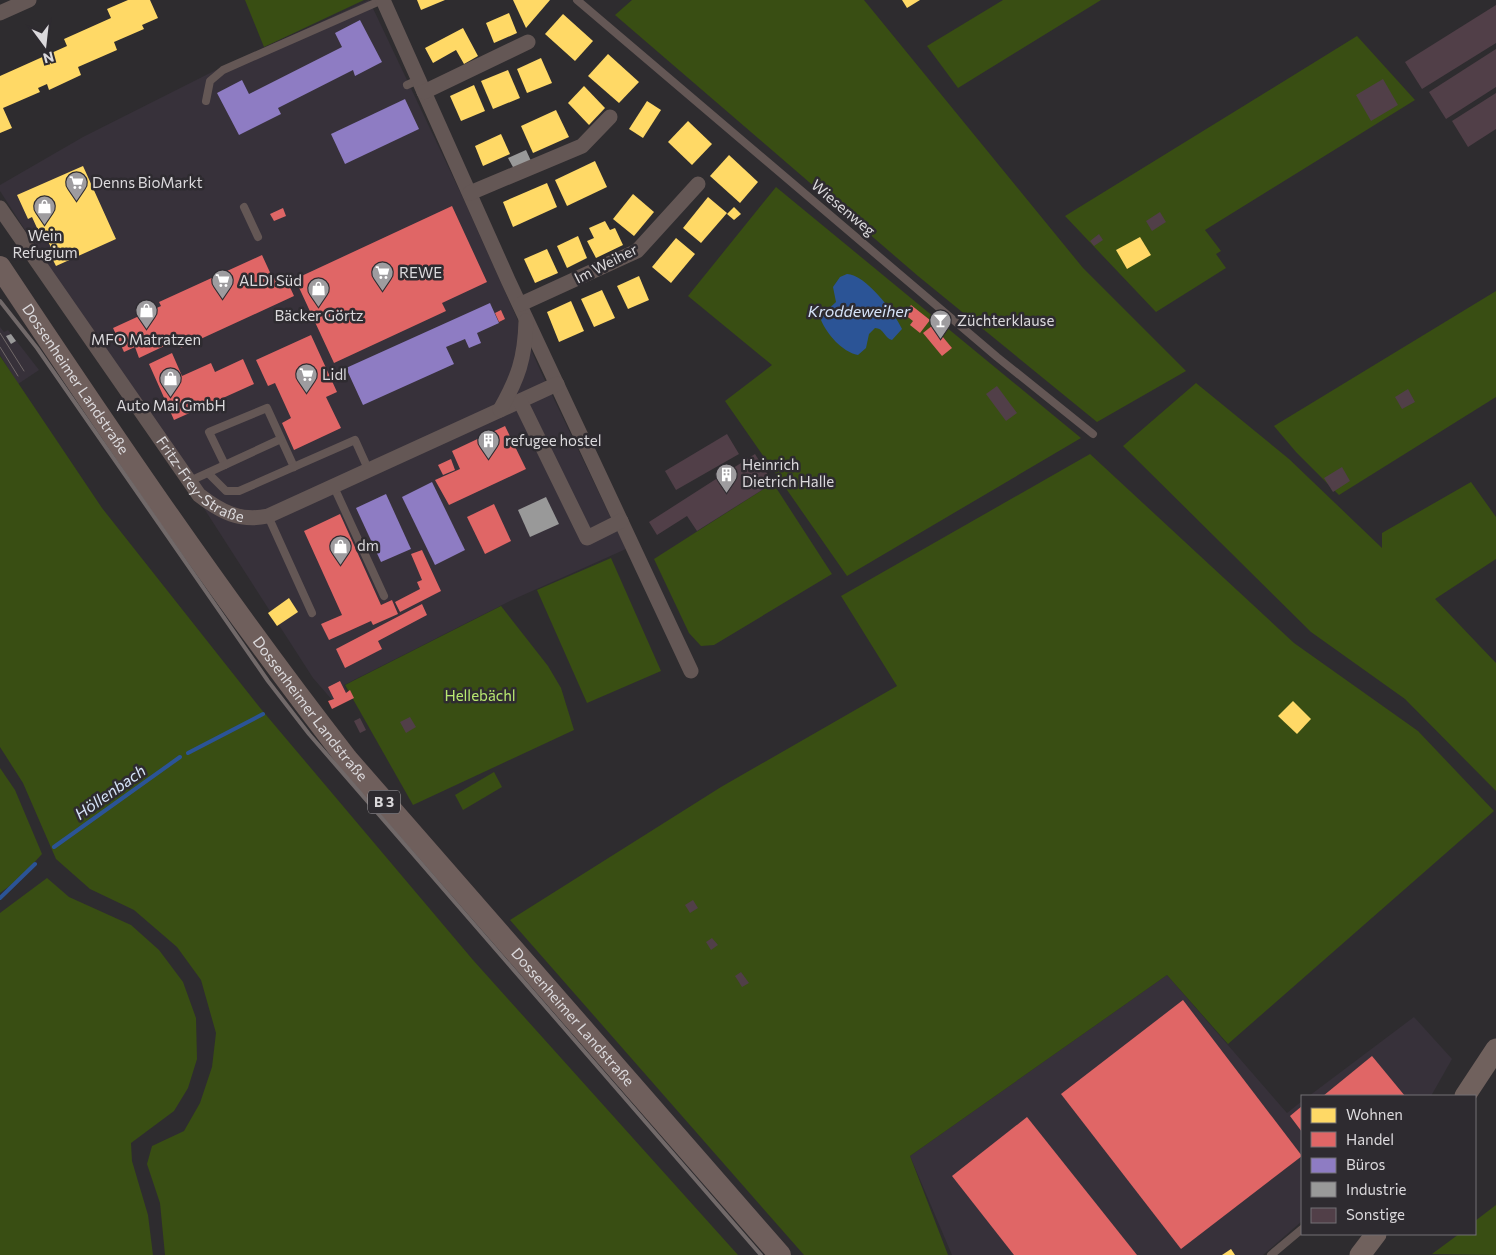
<svg xmlns="http://www.w3.org/2000/svg" width="1496" height="1255" font-family="Commissioner,sans-serif">
<style>
.built{fill:#37313a}
.green{fill:#394e13}
.water{fill:#2b5496}
.homes{fill:#ffd966}
.shops{fill:#e06666}
.offices{fill:#8e7cc3}
.industry{fill:#999}
.lines{fill:none;stroke-linecap:round;stroke-linejoin:round}
.stream{stroke:#2b5496;stroke-width:4}
.building{fill:#513f48}
.lane{stroke:#645755;stroke-width:8}
.street{stroke:#645755;stroke-width:15}
.secondary{stroke:#70615d;stroke-width:21}
.primary{stroke:#6f5f5c;stroke-width:22}
.tram{stroke:#716969;stroke-width:1}
.rail{stroke:#716969;stroke-width:4}
.labels{text-anchor:middle;stroke-width:5;stroke-linejoin:round;paint-order:stroke}
.shield{fill:#2e2b30;stroke:#a7a5a8;stroke-width:1}
.shield-label{font-size:14px;font-weight:bold;fill:#dbd9dc}
.poi-label{font-size:15px;fill:#dbd9dc;stroke:#2e2b30;text-anchor:start}
.street-label{font-size:15px;fill:#dbd9dc;stroke:#2e2b30}
.park-label{font-size:15px;fill:#b8e870;stroke:#2e2b30}
.water-label{font-size:16px;font-style:italic;fill:#d6e3f8;stroke:#2e2b30}
</style>
<rect width="100%" height="100%" fill="#2e2c2f"/>
<g class="built">
<polygon points="369,0 464,200 541,372 626,549 512,600 344,685 348,693 333,701 313,678 0,191 0,185 83,137 218,69"/>
<polygon points="0,327 4,332 8,330 39,370 18,384 0,355"/>
<polygon points="1167,975 1287,1113 1302,1101 1302,1221 1263,1255 952,1255 910,1156"/>
<polygon points="1414,1017 1452,1059 1431,1096 1309,1096"/>
</g>
<g class="green">
<polygon points="245,0 364,0 264,47"/>
<polygon points="632,0 864,0 1083,268 1186,371 1097,422 918,276 615,15"/>
<polygon points="1003,0 1101,0 958,88 927,46"/>
<polygon points="1357,36 1415,100 1205,230 1221,251 1216,254 1226,268 1156,312 1065,216"/>
<polygon points="776,187 1081,438 847,576 725,401 772,365 688,296"/>
<polygon points="1496,291 1496,397 1339,495 1296,452 1274,426"/>
<polygon points="0,356 102,508 261,709 473,960 738,1255 165,1255 160,1203 147,1164 152,1146 184,1131 200,1103 212,1067 216,1033 201,980 177,947 134,910 90,889 56,859 23,783 0,747"/>
<polygon points="1196,383 1289,459 1382,548 1382,533 1471,482 1496,517 1496,559 1435,599 1496,663 1496,791 1405,699 1311,632 1123,446"/>
<polygon points="1090,454 1294,643 1418,731 1494,811 1228,1044 1167,975 910,1156 948,1255 804,1255 510,920 721,787 897,686 841,596"/>
<polygon points="773,483 832,574 714,645 701,646 689,633 654,559"/>
<polygon points="611,558 661,671 587,703 537,590"/>
<polygon points="501,606 548,666 561,688 574,730 413,805 345,685"/>
<polygon points="0,768 15,790 42,854 18,880 0,893"/>
<polygon points="494,772 502,787 463,810 455,795"/>
<polygon points="47,878 69,897 131,925 159,950 183,982 196,1018 197,1059 188,1088 174,1111 131,1143 132,1161 148,1215 153,1255 0,1255 0,913"/>
<polygon points="1496,1205 1496,1255 1432,1254 1459,1234 1475,1234 1475,1221"/>
</g>
<path class="water" d="M 847,274 C 865,274 895,313 902,329 L 892,340 C 884,338 884,328 875,328 L 869,334 L 866,348 L 858,355 C 842,352 827,334 821,320 L 824,313 L 836,302 L 833,287 L 840,277 Z"/>
<g class="homes">
<polygon points="128,0 150,0 158,18 142,25 144,29 114,42 117,50 78,67 81,75 49,90 47,84 38,88 40,92 3,108 12,128 0,133 0,76 67,46 64,39 111,18 107,9"/>
<polygon points="417,0 445,0 421,10"/>
<polygon points="513,0 550,0 526,28"/>
<polygon points="902,0 920,0 907,8"/>
<polygon points="509,13 517,33 494,43 486,23"/>
<polygon points="563,14 593,41 575,61 545,34"/>
<polygon points="463,28 478,56 464,64 456,50 433,63 425,48"/>
<polygon points="608,54 639,82 619,103 588,76"/>
<polygon points="541,58 552,83 527,93 517,69"/>
<polygon points="508,70 520,98 493,109 481,81"/>
<polygon points="474,85 485,111 461,121 450,96"/>
<polygon points="584,86 605,108 589,125 568,103"/>
<polygon points="647,101 661,110 643,138 629,129"/>
<polygon points="556,110 569,137 533,153 521,126"/>
<polygon points="688,121 712,144 692,165 668,142"/>
<polygon points="501,134 510,154 483,166 475,146"/>
<polygon points="729,155 758,182 740,203 710,176"/>
<polygon points="595,161 607,187 567,206 555,180"/>
<polygon points="83,166 116,239 56,266 53,260 56,258 46,237 42,239 32,217 28,219 17,195"/>
<polygon points="547,183 557,207 513,227 503,202"/>
<polygon points="633,194 654,212 634,236 613,219"/>
<polygon points="708,197 727,213 701,243 683,228"/>
<polygon points="734,207 741,214 734,220 727,214"/>
<polygon points="605,221 610,230 615,228 623,245 596,258 587,241 594,238 589,228"/>
<polygon points="578,236 587,258 567,268 557,246"/>
<polygon points="1140,237 1151,255 1127,269 1116,250"/>
<polygon points="676,238 695,254 671,283 652,267"/>
<polygon points="547,249 558,273 535,283 524,259"/>
<polygon points="639,276 649,300 628,309 617,286"/>
<polygon points="602,290 615,318 594,327 581,299"/>
<polygon points="571,301 584,331 559,342 547,312"/>
<polygon points="289,598 298,612 277,626 268,613"/>
<polygon points="1293,701 1311,719 1297,734 1278,716"/>
<polygon points="1231,1249 1235,1255 1222,1255"/>
</g>
<g class="shops">
<polygon points="452,206 487,282 442,303 446,311 334,363 295,279"/>
<polygon points="283,208 286,216 274,221 270,214"/>
<polygon points="262,255 273,279 284,274 294,296 181,348 177,340 139,358 135,347 124,352 113,328 161,306 159,302"/>
<polygon points="911,305 930,320 920,333 910,325 913,321 904,314"/>
<polygon points="501,310 505,319 499,322 495,313"/>
<polygon points="933,325 952,348 942,356 923,333"/>
<polygon points="311,335 337,392 326,397 341,428 294,450 282,423 291,418 275,383 268,386 256,360"/>
<polygon points="172,353 182,376 211,363 215,372 243,359 254,384 174,420 149,364"/>
<polygon points="505,426 526,469 449,505 435,480 460,469 452,451"/>
<polygon points="451,459 455,470 443,475 438,465"/>
<polygon points="494,504 511,541 485,554 467,517"/>
<polygon points="340,514 381,605 392,600 398,614 373,625 371,621 329,640 321,624 342,615 304,531"/>
<polygon points="422,550 441,591 400,612 395,602 420,589 417,582 422,580 411,554"/>
<polygon points="422,604 427,615 378,641 382,649 345,668 336,649"/>
<polygon points="340,681 346,693 350,690 354,698 332,709 328,701 334,699 328,687"/>
<polygon points="1183,1000 1302,1156 1181,1249 1061,1094"/>
<polygon points="1372,1056 1405,1096 1323,1096"/>
<polygon points="1302,1106 1302,1132 1290,1116"/>
<polygon points="1027,1117 1137,1255 1014,1255 952,1176"/>
</g>
<g class="offices">
<polygon points="360,20 382,62 355,76 353,70 278,108 281,114 239,135 217,93 242,80 249,94 342,47 335,33"/>
<polygon points="405,99 419,129 345,164 331,134"/>
<polygon points="490,303 499,323 477,333 481,343 469,348 465,339 446,347 454,364 363,405 346,368"/>
<polygon points="432,482 465,550 435,565 402,497"/>
<polygon points="386,494 411,549 381,562 356,508"/>
</g>
<g class="industry">
<polygon points="526,150 531,161 514,169 508,158"/>
<polygon points="11,334 16,341 11,344 6,336"/>
<polygon points="546,497 559,524 530,537 518,510"/>
</g>
<g class="lines">
<g class="stream">
<polyline points="188,753 263,714"/>
<polyline points="54,847 180,757"/>
<polyline points="0,898 35,864"/>
</g>
</g>
<g class="building">
<polygon points="1496,5 1496,43 1422,89 1405,62"/>
<polygon points="1496,49 1496,87 1446,119 1429,92"/>
<polygon points="1383,79 1398,105 1371,121 1356,95"/>
<polygon points="1496,93 1496,129 1468,147 1452,121"/>
<polygon points="1160,212 1166,222 1152,231 1146,221"/>
<polygon points="1099,234 1103,240 1094,246 1090,241"/>
<polygon points="997,386 1017,413 1006,421 986,394"/>
<polygon points="1408,389 1415,402 1402,409 1395,397"/>
<polygon points="727,434 739,454 676,490 665,471"/>
<polygon points="755,454 773,483 697,531 687,516 657,535 649,522"/>
<polygon points="1342,467 1350,481 1333,492 1324,478"/>
<polygon points="410,717 416,727 406,733 400,722"/>
<polygon points="360,718 366,730 360,733 354,721"/>
<polygon points="693,900 698,908 690,913 685,905"/>
<polygon points="712,938 718,945 711,950 706,942"/>
<polygon points="741,972 749,983 742,987 735,976"/>
</g>
<g class="lines">
<g class="lane">
<polyline points="577,0 997,357 1093,434"/>
<polyline points="407,85 418,80"/>
<polyline points="206,101 210,81 223,70 382,0"/>
<polyline points="244,207 258,237"/>
<polyline points="225,465 209,432 267,408 294,467"/>
<polyline points="208,473 226,491 239,491 355,440 369,471"/>
<polyline points="190,481 281,439"/>
<polyline points="334,487 384,596"/>
<polyline points="268,516 312,613"/>
<polyline points="1271,1255 1302,1229"/>
</g>
<g class="street">
<polyline points="383,0 508,280 691,671"/>
<polyline points="0,13 29,0"/>
<polyline points="424,92 528,42"/>
<polyline points="470,193 582,146 610,117"/>
<path id="s1" d="M 0,208 L 199,495 C 221,512 240,522 268,516 L 557,384"/>
<polyline points="521,304 637,251 698,184"/>
<polyline points="520,401 587,538 621,521"/>
<path d="M 500,410 C 518,378 525,359 526,321"/>
</g>
<g class="secondary">
<polyline points="1465,1096 1496,1049"/>
<polyline points="1360,1255 1376,1234"/>
</g>
<path class="primary" id="s2" d="M 0,267 C 111,434 224,601 347,759 L 780,1255"/>
<g class="tram">
<polyline points="0,333 24,371"/>
<polyline points="0,347 18,376"/>
</g>
<polyline class="rail" points="0,301 37,348 268,681 309,734 761,1255"/>
</g>
<defs>
<symbol id="supermarket-pin" viewBox="-11 -11 22 30"><path d="M0 17L-7.5 6A9.5 9.5 0 1 1 7.5 6Z" fill="#9e9c9f" stroke="#2e2b30"/><path d="M-6-5.5h2.5l.6 2H6L4.5 2H-2.5L-4.4-4H-6ZM-1.5 3.2a1.3 1.3 0 1 0 .1 0ZM3 3.2a1.3 1.3 0 1 0 .1 0Z" fill="#fff"/></symbol>
<symbol id="shop-pin" viewBox="-11 -11 22 30"><path d="M0 17L-7.5 6A9.5 9.5 0 1 1 7.5 6Z" fill="#9e9c9f" stroke="#2e2b30"/><path d="M-5-2.5h2.3a2.7 3.5 0 0 1 5.4 0H5L5.5 6h-11ZM-1.5-2.5h3a1.5 2.3 0 0 0-3 0Z" fill="#fff"/></symbol>
<symbol id="bar-pin" viewBox="-11 -11 22 30"><path d="M0 17L-7.5 6A9.5 9.5 0 1 1 7.5 6Z" fill="#9e9c9f" stroke="#2e2b30"/><path d="M-6-5H6L.8 .8V4.5H3.5V6h-7V4.5H-.8V.8Z" fill="#fff"/></symbol>
<symbol id="building-pin" viewBox="-11 -11 22 30"><path d="M0 17L-7.5 6A9.5 9.5 0 1 1 7.5 6Z" fill="#9e9c9f" stroke="#2e2b30"/><path d="M-4-6H4V6H1V3H-1V6H-4ZM-2.5-4.3h1.7v1.8h-1.7ZM.8-4.3h1.7v1.8H.8ZM-2.5-1h1.7V.8h-1.7ZM.8-1h1.7V.8H.8Z" fill="#fff"/></symbol>
</defs>
<g fill-rule="evenodd">
<use href="#supermarket-pin" x="64" y="170" width="25" height="34"/>
<use href="#shop-pin" x="32" y="194" width="25" height="34"/>
<use href="#supermarket-pin" x="370" y="260" width="25" height="34"/>
<use href="#supermarket-pin" x="210" y="268" width="25" height="34"/>
<use href="#shop-pin" x="306" y="276" width="25" height="34"/>
<use href="#shop-pin" x="134" y="298" width="25" height="34"/>
<use href="#bar-pin" x="928" y="308" width="25" height="34"/>
<use href="#supermarket-pin" x="294" y="362" width="25" height="34"/>
<use href="#shop-pin" x="158" y="366" width="25" height="34"/>
<use href="#building-pin" x="476" y="428" width="25" height="34"/>
<use href="#building-pin" x="714" y="462" width="25" height="34"/>
<use href="#shop-pin" x="328" y="534" width="25" height="34"/>
</g>
<g class="labels">
<rect class="shield" x="368" y="790.5" width="32" height="23" rx="4"/>
<g class="shield-label">
<text x="384" y="807">B 3</text>
</g>
<g class="poi-label">
<text x="92" y="188">Denns BioMarkt</text>
<text x="45" y="241" text-anchor="middle">Wein<tspan x="45" dy="17">Refugium</tspan></text>
<text x="399" y="278">REWE</text>
<text x="239" y="286">ALDI Süd</text>
<text x="319" y="321" text-anchor="middle">Bäcker Görtz</text>
<text x="957" y="326">Züchterklause</text>
<text x="146" y="345" text-anchor="middle">MFO Matratzen</text>
<text x="322" y="380">Lidl</text>
<text x="171" y="411" text-anchor="middle">Auto Mai GmbH</text>
<text x="505" y="446">refugee hostel</text>
<text x="742" y="470">Heinrich<tspan x="742" dy="17">Dietrich Halle</tspan></text>
<text x="357" y="551">dm</text>
</g>
<g class="street-label">
<text transform="translate(843 208) rotate(40)" y="5">Wiesenweg</text>
<text transform="translate(606 264) rotate(-27)" y="5">Im Weiher</text>
<text dy="5" stroke="none"><textPath href="#s2" startOffset="135">Dossenheimer Landstraße</textPath></text>
<text dy="5" stroke="none"><textPath href="#s1" startOffset="340">Fritz-Frey-Straße</textPath></text>
<text dy="5" stroke="none"><textPath href="#s2" startOffset="540">Dossenheimer Landstraße</textPath></text>
<text dy="5" stroke="none"><textPath href="#s2" startOffset="945">Dossenheimer Landstraße</textPath></text>
</g>
<g class="park-label">
<text x="480" y="701">Hellebächl</text>
</g>
<g class="water-label">
<text x="859" y="317">Kroddeweiher</text>
<text transform="translate(110 792) rotate(-35)" y="6">Höllenbach</text>
</g>
</g>
<rect x="1301" y="1095" width="175" height="140" fill="#2e2b30" stroke="#737175"/>
<rect x="1311" y="1108" width="25" height="15" fill="#ffd966" stroke="#737175"/>
<text x="1346" y="1120" font-size="15" fill="#dbd9dc">Wohnen</text>
<rect x="1311" y="1132" width="25" height="15" fill="#e06666" stroke="#737175"/>
<text x="1346" y="1145" font-size="15" fill="#dbd9dc">Handel</text>
<rect x="1311" y="1158" width="25" height="15" fill="#8e7cc3" stroke="#737175"/>
<text x="1346" y="1170" font-size="15" fill="#dbd9dc">Büros</text>
<rect x="1311" y="1182" width="25" height="15" fill="#999999" stroke="#737175"/>
<text x="1346" y="1195" font-size="15" fill="#dbd9dc">Industrie</text>
<rect x="1311" y="1208" width="25" height="15" fill="#513f48" stroke="#737175"/>
<text x="1346" y="1220" font-size="15" fill="#dbd9dc">Sonstige</text>
<g transform="translate(45 45) rotate(165)" stroke="#2e2b30" stroke-width="4" paint-order="stroke">
<path d="M0-4L9 19L0 12L-9 19Z" fill="#dbd9dc"/>
<text y="-8" font-size="14" font-weight="bold" text-anchor="middle" fill="#dbd9dc">N</text>
</g>
</svg>
